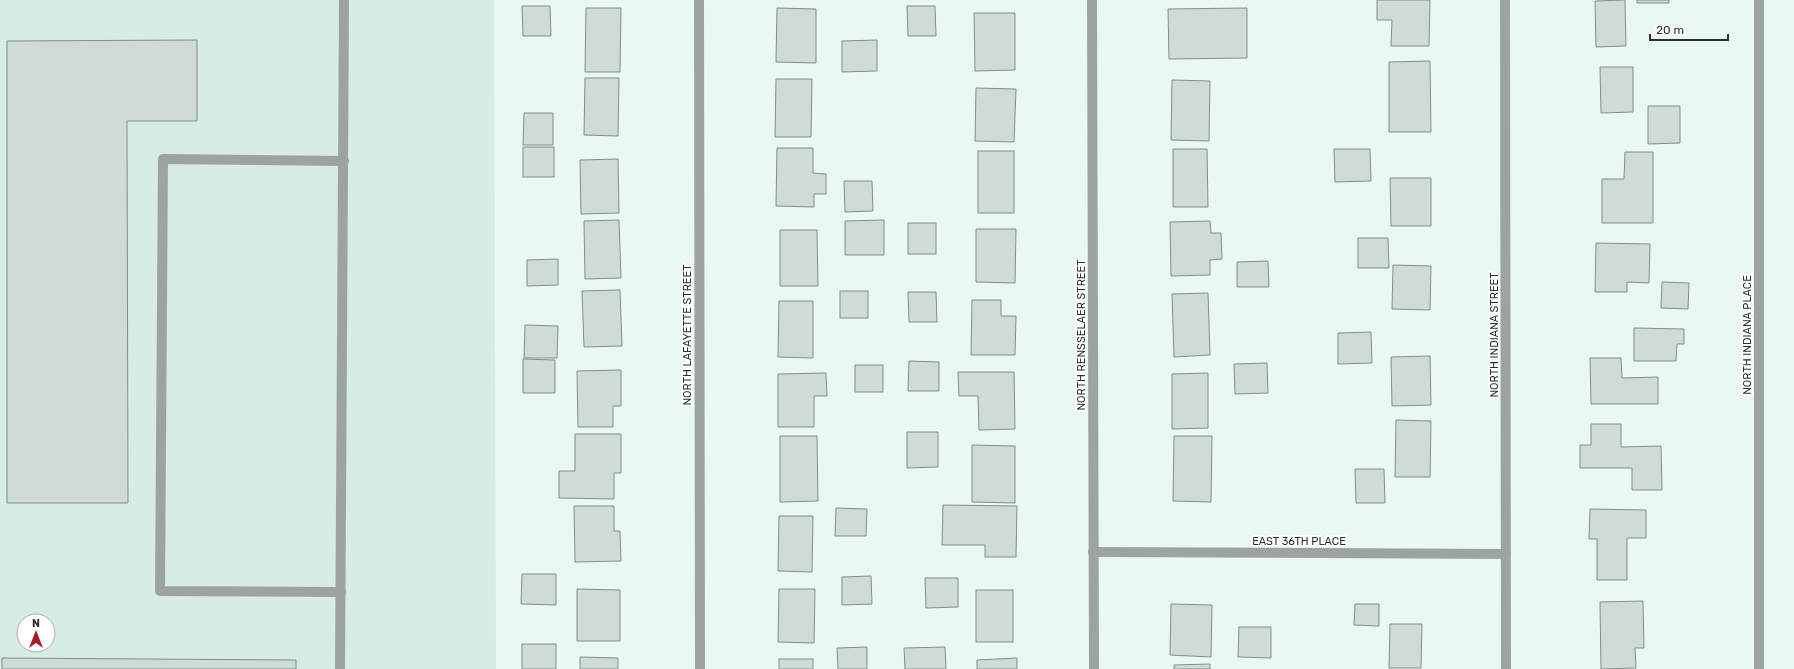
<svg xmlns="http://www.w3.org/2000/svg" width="1794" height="669" font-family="Rubik,sans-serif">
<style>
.built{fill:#d6ece5;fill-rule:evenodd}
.building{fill:#cedbd7;stroke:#818e8a}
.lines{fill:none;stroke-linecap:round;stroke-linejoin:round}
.minor{stroke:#9da3a1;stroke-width:10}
.labels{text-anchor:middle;stroke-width:4;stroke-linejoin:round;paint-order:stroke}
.street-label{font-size:11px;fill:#2c3130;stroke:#fff}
</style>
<rect width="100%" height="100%" fill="#eaf8f4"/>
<path class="built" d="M 0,0 L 494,0 L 496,669 L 0,669 ZM 24,621 L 48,621 L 48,645 L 24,645 Z"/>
<g class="building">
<polygon points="1377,0 1430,0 1429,46 1391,46 1392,20 1377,20"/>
<polygon points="1625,0 1626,46 1596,47 1595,1"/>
<rect x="1637" y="0" width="32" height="3"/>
<polygon points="522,6 550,6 551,36 523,36"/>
<polygon points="907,6 935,6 936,36 908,36"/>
<polygon points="586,8 621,8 620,72 585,72"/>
<polygon points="777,8 816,9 816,63 776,62"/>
<polygon points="1247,8 1247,58 1169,59 1168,9"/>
<polygon points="974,13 1015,13 1015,70 975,71"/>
<polygon points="197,40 197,121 127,121 128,503 7,503 7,41"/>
<polygon points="877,40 877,71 842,72 842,41"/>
<polygon points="1430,61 1431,132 1389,132 1389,62"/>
<polygon points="1600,67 1633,67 1633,112 1601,113"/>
<polygon points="585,78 619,78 618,136 584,135"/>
<polygon points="776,79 812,79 811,137 775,137"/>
<polygon points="1172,80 1210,81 1209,141 1171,140"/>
<polygon points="976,88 1016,89 1014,142 975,141"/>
<polygon points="1648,106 1680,106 1680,143 1648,144"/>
<polygon points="524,113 553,113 553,145 523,145"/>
<rect x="523" y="147" width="31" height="30"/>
<polygon points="777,148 813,148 813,173 826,174 826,194 814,194 814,207 776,206"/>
<polygon points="1173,149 1207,149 1208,207 1173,207"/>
<polygon points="1334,149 1370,149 1371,181 1335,182"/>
<rect x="978" y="151" width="36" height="62"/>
<polygon points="1625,152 1653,152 1653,223 1602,223 1602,179 1624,179"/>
<polygon points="618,159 619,213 581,214 580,160"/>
<polygon points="1390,178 1431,178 1431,226 1391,226"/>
<polygon points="844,181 872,181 873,211 845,212"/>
<polygon points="619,220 621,278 585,279 584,221"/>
<polygon points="884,220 884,255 845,255 845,221"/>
<polygon points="1210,221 1211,233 1221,233 1222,259 1210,260 1210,275 1171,276 1170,222"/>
<rect x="908" y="223" width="28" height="31"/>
<polygon points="976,229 1016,229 1015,283 976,282"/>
<polygon points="780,230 817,230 818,286 780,286"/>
<polygon points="1358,238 1388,238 1389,268 1358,268"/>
<polygon points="1596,243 1650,244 1649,283 1627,282 1627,292 1595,292"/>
<polygon points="558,259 558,285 527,286 527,260"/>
<polygon points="1268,261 1269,287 1237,287 1237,262"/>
<polygon points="1393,265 1431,266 1430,310 1392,309"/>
<polygon points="1662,282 1689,283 1688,309 1661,308"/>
<polygon points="620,290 622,346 584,347 582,291"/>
<rect x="840" y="291" width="28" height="27"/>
<polygon points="908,292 936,292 937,322 909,322"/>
<polygon points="1208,293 1210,355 1174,357 1172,294"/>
<polygon points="972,300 1001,300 1001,316 1016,316 1015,355 971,355"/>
<polygon points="779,301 813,301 813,358 778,357"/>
<polygon points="525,325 558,326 557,358 524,358"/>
<polygon points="1634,328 1684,329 1684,344 1677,344 1676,361 1634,361"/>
<polygon points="1371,332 1372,363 1338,364 1338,333"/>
<polygon points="1430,356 1431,405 1392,406 1391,357"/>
<polygon points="1590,358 1621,358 1622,378 1658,377 1658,404 1591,404"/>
<polygon points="523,359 555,360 555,393 523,393"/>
<polygon points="909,361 939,362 939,391 908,391"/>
<polygon points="1267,363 1268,393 1235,394 1234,364"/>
<rect x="855" y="365" width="28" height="27"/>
<polygon points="621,370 621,406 613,406 613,427 578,427 577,371"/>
<polygon points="958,372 1014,372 1015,429 979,430 978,396 959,396"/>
<polygon points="826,373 827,396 814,396 814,427 778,427 778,374"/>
<polygon points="1208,373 1208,428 1172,429 1172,374"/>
<polygon points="1396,420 1431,421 1430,477 1395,477"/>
<polygon points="1591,424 1621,424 1621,447 1661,446 1662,490 1632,490 1632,468 1580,468 1580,445 1591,445"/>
<polygon points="907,432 938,432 938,467 907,468"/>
<polygon points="575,434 621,434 621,473 614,473 614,499 559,498 559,471 575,471"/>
<polygon points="780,436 817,436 818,501 780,502"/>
<polygon points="1174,436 1212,436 1211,502 1173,501"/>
<polygon points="972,445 1015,446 1015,503 972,502"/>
<polygon points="1355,469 1384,469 1385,503 1356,503"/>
<polygon points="943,505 1017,506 1016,557 985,557 985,545 942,545"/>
<polygon points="574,506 614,506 614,531 620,531 621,561 575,562"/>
<polygon points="836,508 867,509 866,536 835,536"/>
<polygon points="1590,509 1646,510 1646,538 1627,538 1627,580 1597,580 1597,539 1589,539"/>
<polygon points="779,516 813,516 812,572 778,571"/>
<polygon points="522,574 556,574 556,605 521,604"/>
<polygon points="871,576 872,604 842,605 842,577"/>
<polygon points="925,578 958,578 958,607 926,608"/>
<polygon points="577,589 620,590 620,641 577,641"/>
<polygon points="779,589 815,589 814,643 778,642"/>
<rect x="976" y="590" width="37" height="52"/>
<polygon points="1643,601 1644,648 1635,648 1636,668 1601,669 1600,602"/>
<polygon points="1171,604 1212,605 1211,657 1170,655"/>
<polygon points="1355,604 1379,604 1379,626 1354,625"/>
<polygon points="1390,624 1422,624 1421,668 1389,668"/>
<polygon points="1239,627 1271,627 1271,658 1238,657"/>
<rect x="522" y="644" width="34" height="25"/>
<polygon points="867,647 867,669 838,669 837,648"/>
<polygon points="945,647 946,669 905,669 904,648"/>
<polygon points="580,657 618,658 618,669 580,669"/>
<polygon points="2,658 296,660 296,669 2,669"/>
<polygon points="1017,658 1017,669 977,669 977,660"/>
<rect x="779" y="659" width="34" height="10"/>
<polygon points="1210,664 1210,669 1174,669 1174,665"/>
</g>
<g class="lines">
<g class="minor">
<polyline points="699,0 700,669"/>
<polyline points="1092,0 1094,669"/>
<polyline points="1505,0 1506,669"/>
<polyline points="1759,0 1759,669"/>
<polyline points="1093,552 1506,554"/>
<polyline points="341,592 160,591 163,159 344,161"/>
<polyline points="340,669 344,0"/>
</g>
</g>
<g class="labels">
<g class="street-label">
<text transform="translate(687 335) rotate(-90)" y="4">NORTH LAFAYETTE STREET</text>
<text transform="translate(1081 335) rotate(-90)" y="4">NORTH RENSSELAER STREET</text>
<text transform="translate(1494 335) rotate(-90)" y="4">NORTH INDIANA STREET</text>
<text transform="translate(1747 335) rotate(-90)" y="4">NORTH INDIANA PLACE</text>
<text x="1299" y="545">EAST 36TH PLACE</text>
</g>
</g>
<g transform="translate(36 633)"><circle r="19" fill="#ffffff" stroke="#abadac"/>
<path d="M0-3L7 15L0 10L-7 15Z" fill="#ad1922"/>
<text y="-6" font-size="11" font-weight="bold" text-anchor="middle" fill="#2c3130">N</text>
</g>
<path d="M1650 34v6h78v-6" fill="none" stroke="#2c3130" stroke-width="2"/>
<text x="1656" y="34" font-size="12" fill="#2c3130" stroke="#ffffff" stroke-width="3" paint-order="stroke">20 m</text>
</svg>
